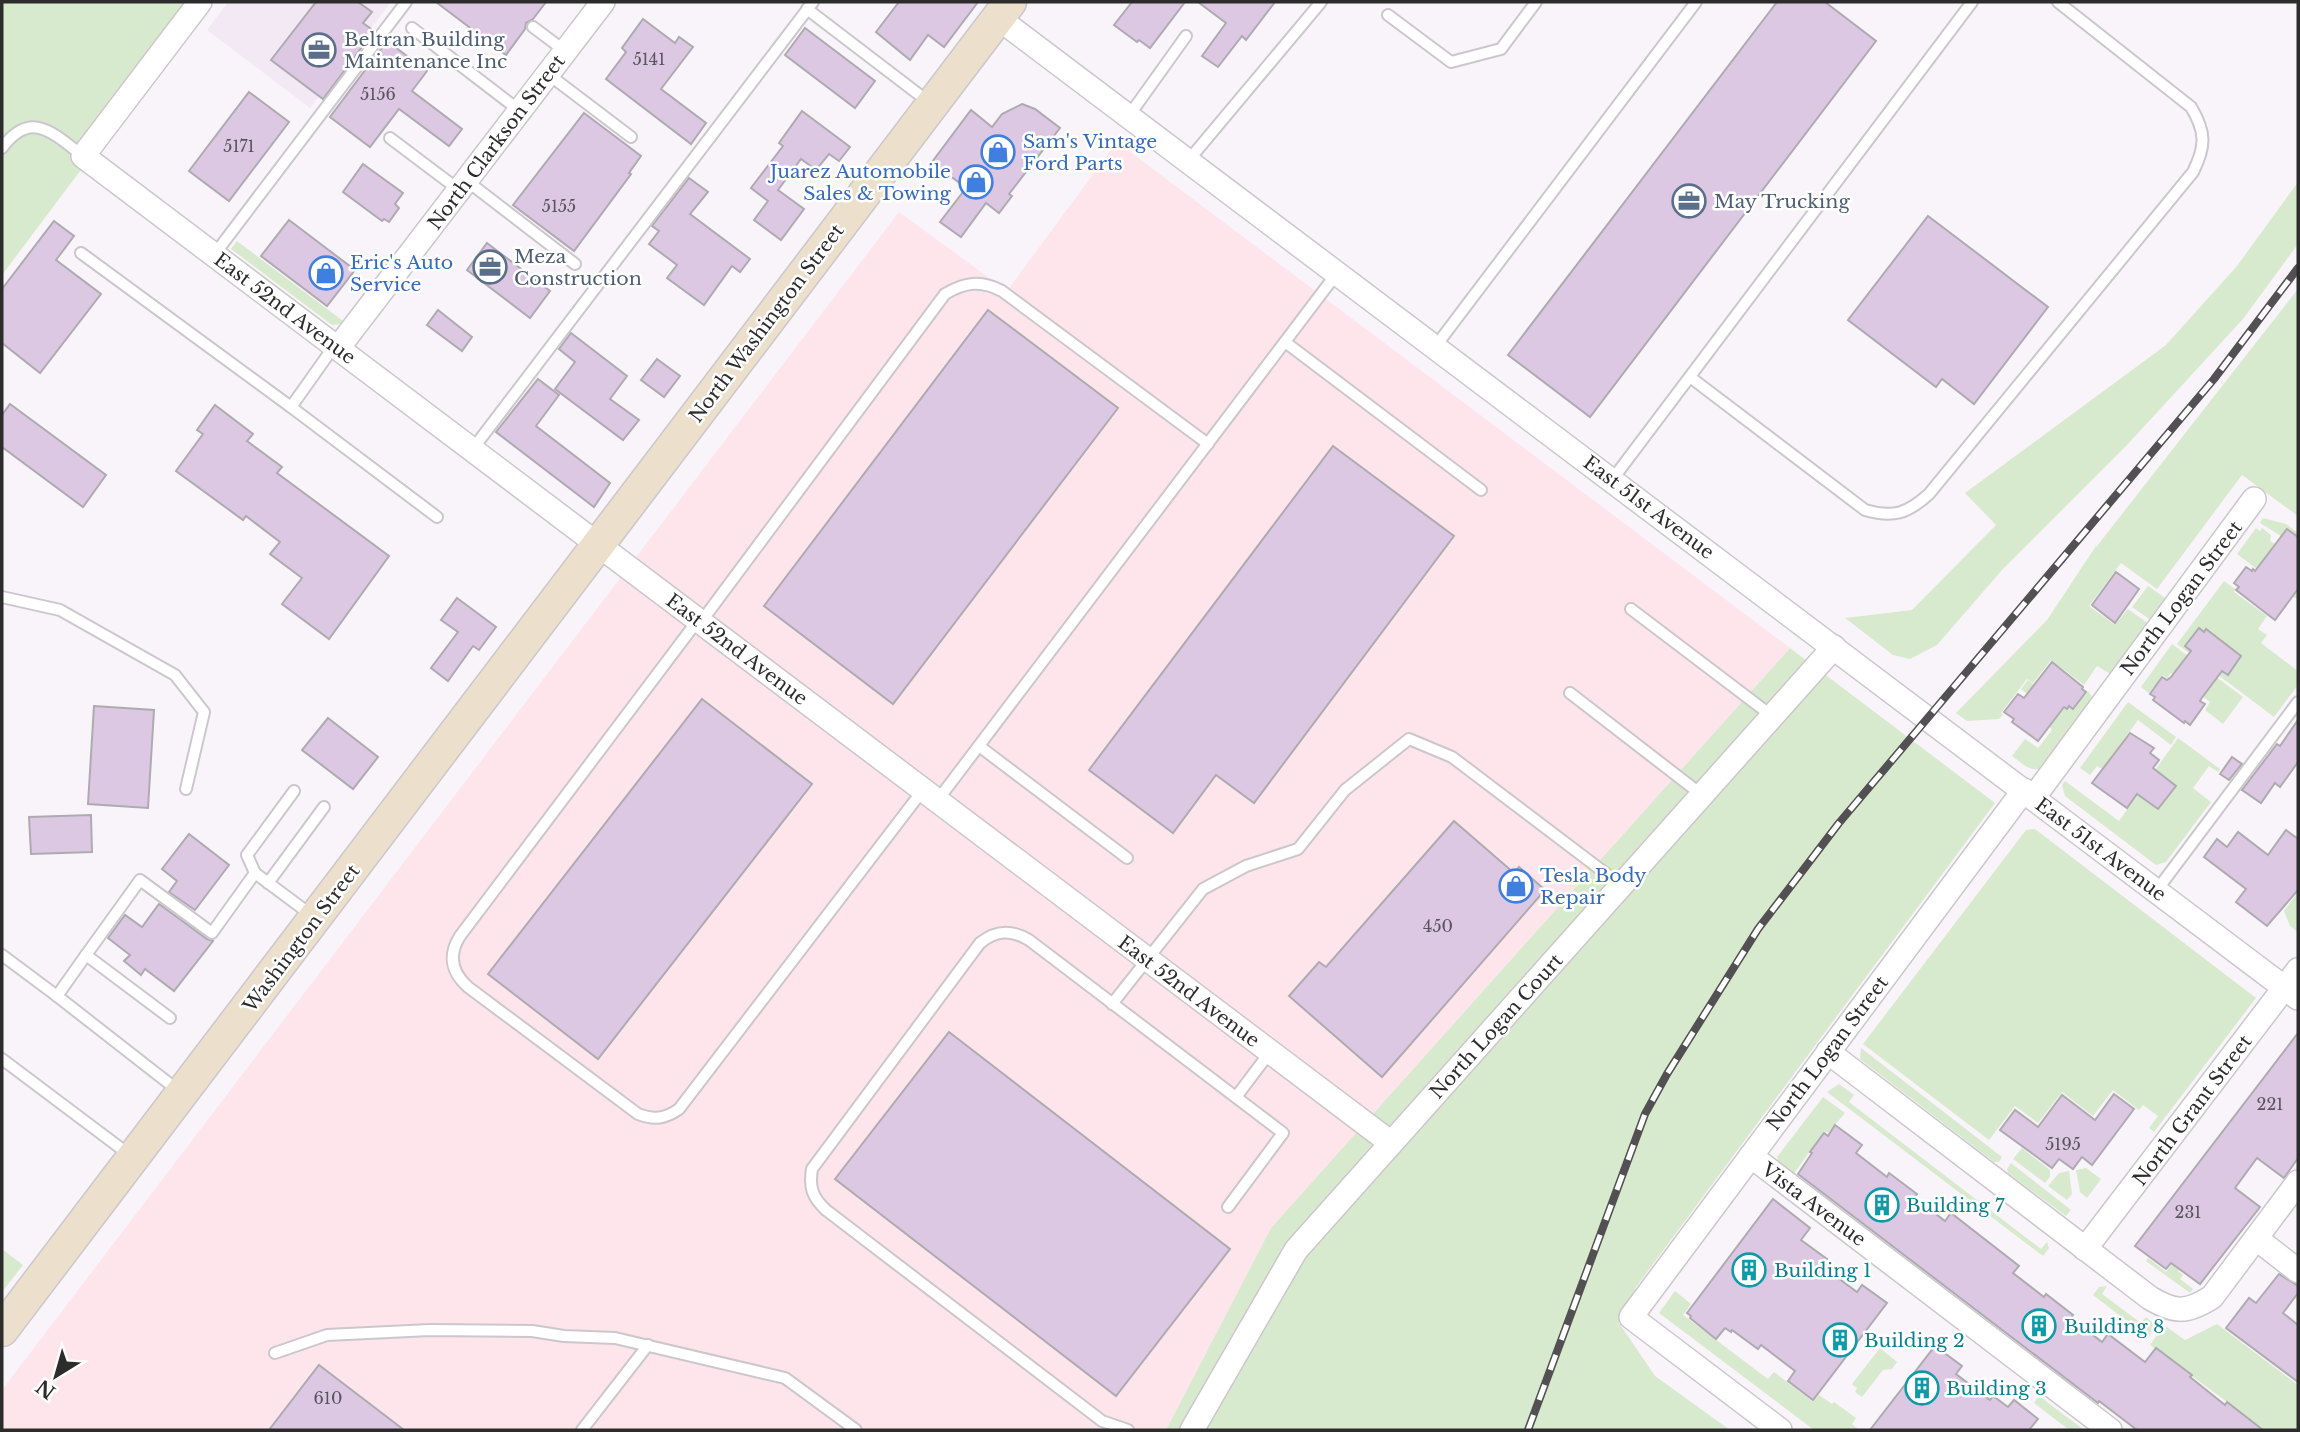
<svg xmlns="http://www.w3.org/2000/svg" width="2300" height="1432" font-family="'Libre Baskerville',serif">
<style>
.commercial{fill:#fee4eb}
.built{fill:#f2e9f5}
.green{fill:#d8eacd}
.building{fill:#ddc8e4;stroke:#aeabb0;stroke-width:2}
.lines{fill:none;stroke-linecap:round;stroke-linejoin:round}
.lane-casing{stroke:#cbc7cc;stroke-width:14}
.street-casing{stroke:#cbc7cc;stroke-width:26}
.secondary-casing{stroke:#cbc7cc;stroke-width:35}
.lane{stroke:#fff;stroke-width:10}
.street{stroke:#fff;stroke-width:23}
.secondary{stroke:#ecdfcc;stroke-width:32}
.rail-casing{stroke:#525052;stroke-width:8}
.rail{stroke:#fff;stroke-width:5;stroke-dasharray:16;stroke-linecap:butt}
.labels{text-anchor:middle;stroke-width:5;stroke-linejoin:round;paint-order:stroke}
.number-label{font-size:16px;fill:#59535b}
.service-label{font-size:19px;fill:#4e5e75;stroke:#fff;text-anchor:start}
.shop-label{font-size:19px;fill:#366cbe;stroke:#fff;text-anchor:start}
.street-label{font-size:19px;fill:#2d2c2d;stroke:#fff}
.culture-label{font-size:19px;fill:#0d838f;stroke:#fff;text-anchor:start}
</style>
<rect width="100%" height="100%" fill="#f8f4f9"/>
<polygon class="commercial" points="1117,142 1790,648 1271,1228 1166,1430 2,1430 2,1390 899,212 1007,291"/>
<polygon class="built" points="228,2 391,2 310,108 207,30"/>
<g class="green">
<polygon points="2,2 207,2 2,275"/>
<polygon points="2298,182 2298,244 2243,319 2127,445 2002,570 1937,645 1910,659 1893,655 1845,618 1912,610 1996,525 1965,493 2166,345 2237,266"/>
<polygon points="237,241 343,321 341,324 332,325 231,249"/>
<polygon points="2298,289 2298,516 2242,475 2157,589 2121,563 2089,606 2115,625 2128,609 2149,624 2112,675 2097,666 2084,685 2051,660 2033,683 2027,679 2001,713 2003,715 1999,719 1967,721 1956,713 2047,620 2096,546 2100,549 2097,546"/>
<polygon points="2263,518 2286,524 2298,533 2298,536 2287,528 2281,536 2260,523"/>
<polygon points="2256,528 2260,531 2262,528 2271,535 2270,541 2275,544 2265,556 2298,581 2298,600 2237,554"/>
<polygon points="2224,581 2235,589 2234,592 2267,616 2258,629 2267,635 2261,643 2298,671 2298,685 2274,717 2177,644"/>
<polygon points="2148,586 2168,600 2152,621 2132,607"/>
<polygon points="2172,644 2243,697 2223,724 2205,710 2210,702 2171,673 2167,678 2162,675 2149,693 2141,687"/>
<polygon points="1790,648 1995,803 1636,1287 1619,1323 1655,1376 1730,1430 1166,1430 1271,1228"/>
<path d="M 2028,680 L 2066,710 L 2069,707 L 2074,710 L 2088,691 L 2095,701 L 2045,767 C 2031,774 2023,764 2012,756 L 2025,739 L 2038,748 L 2052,730 L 2050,727 L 2054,720 L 2034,704 L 2036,701 L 2021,689 Z"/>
<polygon points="2128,702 2176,737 2171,745 2138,720 2102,769 2097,766 2090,775 2080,768"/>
<polygon points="2178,738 2220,769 2218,772 2209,766 2193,788 2211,802 2166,862 2156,865 2065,796 2062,785 2065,781 2119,821"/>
<polygon points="2035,829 2256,998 2154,1132 2149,1128 2158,1116 2143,1105 2139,1110 2113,1090 2093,1116 2062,1092 2038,1123 2015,1106 1989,1140 1863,1044 2026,830"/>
<polygon points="2298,887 2298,932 2290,926 2284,911 2296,895 2294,893"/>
<polygon points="1861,1048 2002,1157 1999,1162 1994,1162 1860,1059"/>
<polygon points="1839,1084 1854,1095 1849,1102 2041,1249 2047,1242 2049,1248 2043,1256 1827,1092"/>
<polygon points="1823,1097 1845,1113 1828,1133 1824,1131 1793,1175 1779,1165 1777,1157"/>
<polygon points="2022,1148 2050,1170 2050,1177 2045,1183 2013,1159"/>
<polygon points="2011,1163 2071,1210 2066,1216 2008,1173 2007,1169"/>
<polygon points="2086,1168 2101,1179 2087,1198 2080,1192 2076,1170"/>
<polygon points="2069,1171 2072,1194 2067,1200 2048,1186 2059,1173"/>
<polygon points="2187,1245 2194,1250 2178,1271 2183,1275 2180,1279 2193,1289 2190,1293 2146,1261 2148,1258 2166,1272"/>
<polygon points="2,1249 23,1265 2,1292"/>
<polygon points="2107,1286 2102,1294 2141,1323 2146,1317 2153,1323 2149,1338 2093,1295 2099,1287"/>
<polygon points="1675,1291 1691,1304 1683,1315 1768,1379 1774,1372 1813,1402 1819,1395 1832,1404 1834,1402 1856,1418 1852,1424 1859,1430 1814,1430 1659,1313"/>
<polygon points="2217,1324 2298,1385 2298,1430 2265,1430 2150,1345 2164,1325 2185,1340"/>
<polygon points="1880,1348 1897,1362 1892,1369 1883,1370 1862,1397 1855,1392 1857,1388 1852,1384"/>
<polygon points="2039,1396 2084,1430 2069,1430 2034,1403"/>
</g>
<g class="building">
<polygon points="316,2 358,2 372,12 363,23 374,31 323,99 271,60"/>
<polygon points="436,2 546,2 533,19 526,23 525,29 506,55"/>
<polygon points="899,2 978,2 944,47 928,35 910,60 876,32"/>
<polygon points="1132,2 1185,2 1150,48 1139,40 1137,42 1114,25"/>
<polygon points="1198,2 1275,2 1246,40 1242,36 1218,67 1202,56 1226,23"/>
<polygon points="1777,2 1825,2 1876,41 1590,417 1508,355"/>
<polygon points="643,19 675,43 679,37 693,47 661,89 706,123 691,144 606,79 626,52 622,48"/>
<polygon points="805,28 875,81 855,108 785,55"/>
<polygon points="387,41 427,71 412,91 462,129 449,146 399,109 370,147 330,117"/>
<polygon points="249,92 289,122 229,201 189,171"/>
<polygon points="1022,104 1035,109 1060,128 1009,194 1012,196 999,213 986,203 961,237 940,222 966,188 932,162 971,110 992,127 1002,114"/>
<polygon points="802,111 850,147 839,161 829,154 816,170 801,159 778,190 804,209 781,240 754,220 768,201 751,188 783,146 779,143"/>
<polygon points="584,113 641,156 629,173 631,174 574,251 513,205"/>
<polygon points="363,164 403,193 395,204 399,208 389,222 384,219 382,221 343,192"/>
<polygon points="689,178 708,192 690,214 750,259 740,272 732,266 704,305 667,278 677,265 649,244 659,231 652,226"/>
<polygon points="1928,216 2048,307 1974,404 1942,379 1936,387 1848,320"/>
<polygon points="289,220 355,270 327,306 261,256"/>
<polygon points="54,221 74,236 56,260 101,294 40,373 2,343 2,289"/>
<polygon points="487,243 550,291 530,318 467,270"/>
<polygon points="438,310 472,337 462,351 427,325"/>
<polygon points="988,310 1118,408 893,704 764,606"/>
<polygon points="571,333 627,376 610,399 639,420 623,440 555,389 575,362 559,349"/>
<polygon points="657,359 680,376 664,397 641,380"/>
<polygon points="538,379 559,395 536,426 610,483 594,507 496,432"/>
<polygon points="10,404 106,475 83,507 2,447 2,415"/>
<polygon points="215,405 253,434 247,441 282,467 277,473 389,556 329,639 282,604 302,578 270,554 280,542 246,516 243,520 176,471 203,434 197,430"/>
<polygon points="1333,446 1454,536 1254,803 1216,775 1173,833 1089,770"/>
<polygon points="2287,529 2298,537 2298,589 2275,620 2236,590 2239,587 2234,583 2246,567 2252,571 2253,569 2255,571"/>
<polygon points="2116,572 2139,589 2115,623 2092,605"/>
<polygon points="457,598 496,627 479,650 473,646 448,681 431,668 458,632 441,620"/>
<polygon points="2199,628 2204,632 2206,629 2241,656 2228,675 2222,671 2201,699 2200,701 2205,704 2190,725 2185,721 2184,723 2153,700 2155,697 2150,694 2162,677 2167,680 2171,677 2191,651 2185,646"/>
<polygon points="2052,662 2083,687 2082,689 2086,692 2073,709 2069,706 2067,709 2064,707 2038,741 2012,722 2014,719 2004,712 2018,694 2024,698"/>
<polygon points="702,699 812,784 598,1059 488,974"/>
<polygon points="94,706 154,710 148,808 88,804"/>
<polygon points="328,718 378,757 353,789 302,750"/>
<polygon points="2298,720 2298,762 2280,787 2275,783 2261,803 2242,790 2277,744 2280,746"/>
<polygon points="2130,733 2154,748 2150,753 2159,760 2153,768 2176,786 2158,809 2137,794 2127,808 2092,783"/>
<polygon points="2232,757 2242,764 2229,780 2220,774"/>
<polygon points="91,815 92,852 31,854 29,817"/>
<polygon points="1454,821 1514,873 1519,867 1545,890 1382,1077 1289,996 1319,962 1326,967"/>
<polygon points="2286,830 2298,839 2298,890 2267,926 2236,902 2246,889 2204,857 2217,839 2227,847 2238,832 2268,855"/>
<polygon points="189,834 229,865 195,910 169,892 177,881 162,869"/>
<polygon points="159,904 207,939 213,941 174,991 145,969 141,975 124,961 130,955 108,938 125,915 142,927"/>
<polygon points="949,1032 1230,1249 1116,1396 835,1179"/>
<polygon points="2298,1033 2298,1158 2284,1178 2257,1158 2235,1188 2260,1207 2200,1284 2171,1263 2166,1269 2135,1246"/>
<polygon points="2114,1094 2134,1109 2092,1165 2082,1157 2073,1169 2059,1159 2052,1168 2000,1130 2015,1110 2038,1127 2062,1095 2095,1120"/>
<polygon points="1835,1125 1862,1145 1856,1153 1887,1177 1889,1173 1917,1194 1914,1197 1945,1221 1951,1213 2019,1266 2013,1273 2044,1297 2046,1294 2073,1315 2071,1318 2102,1342 2108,1334 2145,1362 2156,1348 2192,1375 2190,1377 2225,1405 2227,1402 2263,1430 2137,1430 2099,1401 2098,1403 1798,1174 1812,1153 1810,1152 1824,1133 1828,1136"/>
<polygon points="1773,1199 1810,1228 1801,1240 1827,1259 1822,1266 1857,1292 1862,1285 1887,1303 1813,1400 1788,1381 1795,1371 1761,1345 1758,1349 1732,1330 1731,1332 1725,1328 1716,1339 1690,1318 1691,1316 1687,1313"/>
<polygon points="2279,1274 2298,1286 2298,1293 2283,1313 2298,1325 2298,1382 2226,1328 2249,1298 2256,1303"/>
<polygon points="1935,1346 1962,1366 1956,1374 1990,1400 1993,1396 2008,1407 2014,1400 2038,1419 2029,1430 1870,1430"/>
<polygon points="319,1365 404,1430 269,1430"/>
</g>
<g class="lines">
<defs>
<g id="lane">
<polyline points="807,9 930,103"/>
<polyline points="1388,15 1451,62 1501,49 1536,2"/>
<polyline points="533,27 565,51"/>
<polyline points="412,28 520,111"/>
<polyline points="548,74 631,137"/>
<polyline points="1128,117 1186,36"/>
<polyline points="390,138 459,190"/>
<path d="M 2,148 C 31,109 53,133 83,156"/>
<polyline points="1188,161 1321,2"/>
<polyline points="467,181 575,264"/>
<polyline points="81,253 291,407"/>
<polyline points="214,255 406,2"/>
<polyline points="1285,342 1481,490"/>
<polyline points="335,345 291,407 437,517"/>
<polyline points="1435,347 1696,2"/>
<path d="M 1690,377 L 1865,510 C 1893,518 1907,514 1929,494 L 2193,172 C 2206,146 2206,132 2191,107 L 2058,2"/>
<polyline points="472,450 813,2"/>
<polyline points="1612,480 1972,2"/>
<polyline points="2,597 60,610 175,675 204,712 186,789"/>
<polyline points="1631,609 1772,716"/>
<path d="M 698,620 L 460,936 C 448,955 451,972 468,987 L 638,1114 C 654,1120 665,1119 679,1109 L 923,790"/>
<path d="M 701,622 L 945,294 C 965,282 981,280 1002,291 L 1208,444"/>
<polyline points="1570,693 1702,795"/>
<polyline points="979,746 1127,858"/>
<polyline points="937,801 1337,273"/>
<polyline points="255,873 247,855 294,791"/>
<polyline points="268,883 324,807"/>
<polyline points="2157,890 2298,702"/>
<polyline points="2,955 57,996"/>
<polyline points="86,955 57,996 180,1092"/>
<polyline points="1112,1004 1203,889 1246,866 1298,849 1345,790 1409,739 1452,757 1621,885"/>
<polyline points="170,1018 86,955 140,880 212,933 255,873 314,917"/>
<polyline points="2,1059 131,1156"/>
<polyline points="1236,1097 1270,1052"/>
<polyline points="275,1353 327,1335 430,1330 532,1331 564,1336 615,1338 785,1378 856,1430"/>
<polyline points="582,1430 648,1345"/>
<path d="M 1128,1430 L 1102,1421 L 826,1210 C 812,1197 809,1187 812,1169 L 980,943 C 996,930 1011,929 1029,940 L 1283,1133 L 1228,1207"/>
</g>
<g id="street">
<polyline points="200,2 83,156 1391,1143"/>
<polyline points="998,18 2298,998"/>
<polyline points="338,348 603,2"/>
<polyline points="2034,797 2254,499"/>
<path d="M 1828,1052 L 2150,1298 C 2175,1313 2187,1313 2212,1297 L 2298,1182"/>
<polyline points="1751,1156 2110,1430"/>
<polyline points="2257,1239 2298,1271"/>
<polyline points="2085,1249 2298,970"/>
<polyline points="1192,1430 1296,1250 1834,647"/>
<polyline points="1780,1430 1631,1317 2024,790"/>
</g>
<polyline id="secondary" points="2,1330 1010,2"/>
</defs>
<use href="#lane" class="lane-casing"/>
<use href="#street" class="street-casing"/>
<use href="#secondary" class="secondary-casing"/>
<use href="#lane" class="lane"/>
<use href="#street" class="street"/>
<use href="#secondary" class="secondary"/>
<defs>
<polyline id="rail" points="1528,1430 1645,1114 1667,1074 1758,929 1839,823 2214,379 2298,268"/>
</defs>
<use href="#rail" class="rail-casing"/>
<use href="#rail" class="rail"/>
</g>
<defs>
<symbol id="office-ring" viewBox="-11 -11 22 22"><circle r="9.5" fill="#fff" stroke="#5c6f8a" stroke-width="1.5"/><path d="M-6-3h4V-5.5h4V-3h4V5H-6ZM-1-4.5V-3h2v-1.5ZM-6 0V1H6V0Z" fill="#5c6f8a"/></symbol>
<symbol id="shop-ring" viewBox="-11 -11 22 22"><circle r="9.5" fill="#fff" stroke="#3f7fe0" stroke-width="1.5"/><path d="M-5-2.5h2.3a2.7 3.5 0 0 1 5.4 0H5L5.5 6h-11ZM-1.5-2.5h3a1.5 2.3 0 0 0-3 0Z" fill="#3f7fe0"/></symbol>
<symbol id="building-ring" viewBox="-11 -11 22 22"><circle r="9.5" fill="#fff" stroke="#0f9aa8" stroke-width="1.5"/><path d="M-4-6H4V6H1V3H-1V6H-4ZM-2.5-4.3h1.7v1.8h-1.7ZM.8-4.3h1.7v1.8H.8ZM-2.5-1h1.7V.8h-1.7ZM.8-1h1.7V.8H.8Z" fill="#0f9aa8"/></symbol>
</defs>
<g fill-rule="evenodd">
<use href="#office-ring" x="300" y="31" width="38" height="38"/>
<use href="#shop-ring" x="979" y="133" width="38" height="38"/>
<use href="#shop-ring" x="957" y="163" width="38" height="38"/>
<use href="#office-ring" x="1670" y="182" width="38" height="38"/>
<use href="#office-ring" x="471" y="248" width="38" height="38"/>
<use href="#shop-ring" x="307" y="254" width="38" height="38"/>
<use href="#shop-ring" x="1497" y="867" width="38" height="38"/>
<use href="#building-ring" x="1863" y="1186" width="38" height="38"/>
<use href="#building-ring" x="1730" y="1251" width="38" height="38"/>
<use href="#building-ring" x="2020" y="1307" width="38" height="38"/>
<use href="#building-ring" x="1821" y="1321" width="38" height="38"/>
<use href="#building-ring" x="1903" y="1369" width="38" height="38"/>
</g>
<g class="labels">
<g class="number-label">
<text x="649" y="65">5141</text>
<text x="378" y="100">5156</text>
<text x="239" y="152">5171</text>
<text x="559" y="212">5155</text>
<text x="1438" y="932">450</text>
<text x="2270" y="1110">221</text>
<text x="2063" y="1150">5195</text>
<text x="2188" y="1218">231</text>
<text x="328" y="1404">610</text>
</g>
<g class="service-label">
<text x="344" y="46">Beltran Building<tspan x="344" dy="22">Maintenance Inc</tspan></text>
<text x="1714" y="208">May Trucking</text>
<text x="514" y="263">Meza<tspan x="514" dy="22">Construction</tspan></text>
</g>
<g class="shop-label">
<text x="1023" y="148">Sam's Vintage<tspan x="1023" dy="22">Ford Parts</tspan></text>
<text x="951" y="178" text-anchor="end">Juarez Automobile<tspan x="951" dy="22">Sales &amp; Towing</tspan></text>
<text x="350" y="269">Eric's Auto<tspan x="350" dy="22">Service</tspan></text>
<text x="1540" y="882">Tesla Body<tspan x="1540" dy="22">Repair</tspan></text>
</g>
<g class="street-label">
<text transform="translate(496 142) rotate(-53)" y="7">North Clarkson Street</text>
<text transform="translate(285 308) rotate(37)" y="7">East 52nd Avenue</text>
<text transform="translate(766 323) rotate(-53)" y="7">North Washington Street</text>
<text transform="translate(1649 507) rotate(37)" y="7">East 51st Avenue</text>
<text transform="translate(2181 598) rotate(-53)" y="7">North Logan Street</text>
<text transform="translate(737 649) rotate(37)" y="7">East 52nd Avenue</text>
<text transform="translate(2101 849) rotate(37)" y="7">East 51st Avenue</text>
<text transform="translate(301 938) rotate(-53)" y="7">Washington Street</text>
<text transform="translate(1189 991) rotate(37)" y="7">East 52nd Avenue</text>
<text transform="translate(1496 1026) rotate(-48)" y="7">North Logan Court</text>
<text transform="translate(1827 1053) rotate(-53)" y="7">North Logan Street</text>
<text transform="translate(2192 1110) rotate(-53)" y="7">North Grant Street</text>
<text transform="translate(1814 1204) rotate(37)" y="7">Vista Avenue</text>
</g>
<g class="culture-label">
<text x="1906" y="1212">Building 7</text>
<text x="1774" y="1277">Building 1</text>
<text x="2064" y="1333">Building 8</text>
<text x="1864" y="1347">Building 2</text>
<text x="1946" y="1395">Building 3</text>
</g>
</g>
<rect width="2300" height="1432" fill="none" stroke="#2d2c2d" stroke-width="7"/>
<g transform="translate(56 1376) rotate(217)" stroke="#ffffff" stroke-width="5" paint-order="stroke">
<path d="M0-5L12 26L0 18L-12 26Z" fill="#2d2c2d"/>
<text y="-10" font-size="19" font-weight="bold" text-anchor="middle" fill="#2d2c2d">N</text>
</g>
</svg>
